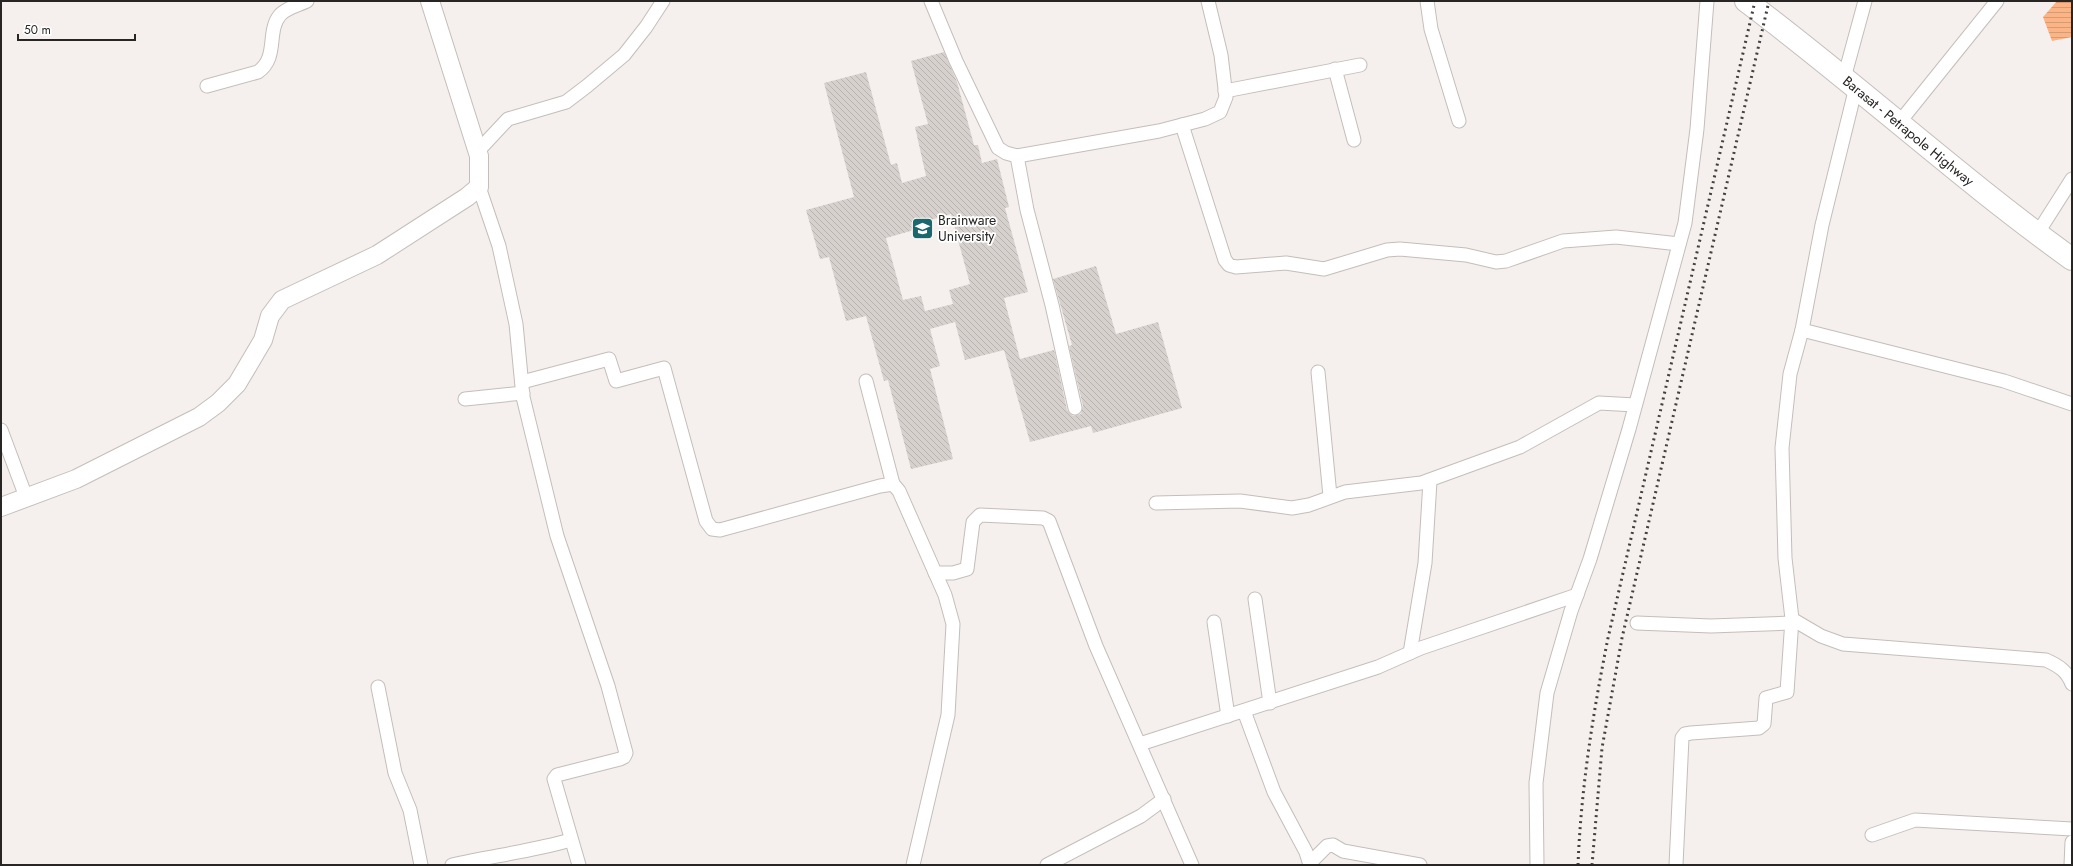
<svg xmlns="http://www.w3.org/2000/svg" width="2073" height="866" font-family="Jost,sans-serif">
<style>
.water{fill:url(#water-rules)}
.building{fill:url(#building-back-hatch);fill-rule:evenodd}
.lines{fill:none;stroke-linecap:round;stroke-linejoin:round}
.street-casing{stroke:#c4bebb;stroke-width:15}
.secondary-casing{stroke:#c4bebb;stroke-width:20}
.highway-casing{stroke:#c4bebb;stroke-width:24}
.street{stroke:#fff;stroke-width:13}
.secondary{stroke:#fff;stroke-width:18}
.highway{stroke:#fff;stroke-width:22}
.rail{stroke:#43413f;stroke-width:3;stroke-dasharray:2 4;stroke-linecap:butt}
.labels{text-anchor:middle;stroke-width:3.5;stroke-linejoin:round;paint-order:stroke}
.street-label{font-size:14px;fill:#282625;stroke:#fff}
.poi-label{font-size:14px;fill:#282625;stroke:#fff;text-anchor:start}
</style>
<defs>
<pattern id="water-rules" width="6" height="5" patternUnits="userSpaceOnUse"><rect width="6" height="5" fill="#fbb485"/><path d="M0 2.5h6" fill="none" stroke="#d79b73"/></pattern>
<pattern id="building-back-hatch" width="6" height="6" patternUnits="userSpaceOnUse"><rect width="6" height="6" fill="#d6d1cd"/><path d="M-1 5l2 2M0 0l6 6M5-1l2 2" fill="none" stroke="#b8b3b0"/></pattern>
</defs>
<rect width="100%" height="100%" fill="#f5f0ed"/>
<polygon class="water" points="2057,1 2072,1 2072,37 2052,41 2043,17"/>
<path class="building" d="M 944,52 L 957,82 L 974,145 L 978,145 L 982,163 L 997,159 L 1009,207 L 1005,208 L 1028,292 L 1004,298 L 1020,359 L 1054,350 L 1067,410 L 1073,416 L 1081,414 L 1083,406 L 1069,346 L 1072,345 L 1053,279 L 1096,266 L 1116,334 L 1158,322 L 1182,408 L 1093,433 L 1091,426 L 1030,442 L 1004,350 L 965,360 L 955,322 L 930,329 L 940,366 L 930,369 L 953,459 L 911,469 L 888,380 L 884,381 L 866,316 L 846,321 L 829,257 L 820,259 L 806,210 L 854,197 L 824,83 L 866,72 L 891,165 L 897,163 L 902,183 L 926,176 L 915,127 L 928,124 L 911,61 ZM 951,214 L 970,284 L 949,290 L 953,304 L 925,311 L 921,296 L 903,300 L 886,238 L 914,230 L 913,225 Z"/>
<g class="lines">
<defs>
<g id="street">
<polyline points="931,1 956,61 998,148 1006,153 1017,156 1159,131 1205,119 1220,112 1226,97 1221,55 1208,1"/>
<polyline points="1427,1 1431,29 1459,121"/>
<polyline points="1335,69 1354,140"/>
<polyline points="1844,78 1865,1"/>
<path d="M 207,86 L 258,72 C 279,57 266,32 280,15 C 286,8 299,5 307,1"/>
<path d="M 1856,87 L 1822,225 L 1802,330 L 1790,374 L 1782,448 L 1785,558 L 1792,619 L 1821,636 L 1843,644 L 2046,660 C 2059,666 2067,671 2072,684"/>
<polyline points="1225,91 1360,65"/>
<polyline points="1898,124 1997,1"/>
<polyline points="1182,125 1225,260 1229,265 1236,267 1286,263 1324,269 1387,250 1400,249 1466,255 1496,262 1506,261 1563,241 1616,237 1679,244"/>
<polyline points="478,151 508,119 566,102 587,86 624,55 646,27 663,1"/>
<polyline points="1017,156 1027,210 1052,305 1075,408"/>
<polyline points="479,187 499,246 516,324 523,397 557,536 608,686 626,753 624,757 620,759 557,775 554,779 579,865"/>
<polyline points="2037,234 2072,179"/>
<polyline points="1802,330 2004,381 2072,404"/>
<polyline points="1318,372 1330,496"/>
<polyline points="866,381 893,484"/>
<polyline points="522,382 609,359 616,381 664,368 706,521 712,529 720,530 880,486 893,484 899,491 945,595 953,624 948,715 913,865"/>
<polyline points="465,399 523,393"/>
<polyline points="1,430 26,497"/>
<polyline points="1156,503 1240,501 1292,508 1309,505 1345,492 1421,483 1520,447 1599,403 1635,405"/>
<polyline points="935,573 953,573 967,569 973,522 980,515 1043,518 1049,521 1096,646 1192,865"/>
<polyline points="1255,599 1270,703"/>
<polyline points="1214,622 1228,716"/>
<polyline points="1637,623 1711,626 1791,623"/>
<polyline points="1410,653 1425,563 1430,481"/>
<polyline points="378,687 395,773 410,810 421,865"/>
<polyline points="1244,711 1274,792 1306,852 1310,865"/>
<polyline points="1140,744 1378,667 1421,648 1577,595"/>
<polyline points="1872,835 1915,820 2072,829"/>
<polyline points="1310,863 1327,846 1333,845 1343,851 1420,865"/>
<path d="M 452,865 C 492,856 532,851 571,840"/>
<polyline points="1047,865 1141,816 1164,799"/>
<polyline points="1537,865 1536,783 1547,693 1571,611 1590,559 1629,429 1685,223 1697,129 1707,1"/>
<polyline points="1676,865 1682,738 1685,734 1691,733 1759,728 1764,724 1766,698 1787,692 1792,619"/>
<polyline points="2071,865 2072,842"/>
</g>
<polyline id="secondary" points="1,507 76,479 199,417 218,403 237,384 263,340 270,316 282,300 377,255 467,197 479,187 479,156 430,1"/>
<g id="highway">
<path id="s1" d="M 1746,1 C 1857,84 1959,178 2072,259"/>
</g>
</defs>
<use href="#street" class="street-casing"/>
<use href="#secondary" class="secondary-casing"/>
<use href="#highway" class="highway-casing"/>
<use href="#street" class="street"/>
<use href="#secondary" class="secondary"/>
<use href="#highway" class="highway"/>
<g class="rail">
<path d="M 1578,865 C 1581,788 1593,713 1608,638 L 1755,1"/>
<polyline points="1592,865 1602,748 1622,638 1769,1"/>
</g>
</g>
<defs>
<symbol id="university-square" viewBox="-11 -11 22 22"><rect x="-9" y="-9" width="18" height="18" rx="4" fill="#1a676e" stroke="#fff"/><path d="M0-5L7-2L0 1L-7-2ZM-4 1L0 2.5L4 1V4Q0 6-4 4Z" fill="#fff"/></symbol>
</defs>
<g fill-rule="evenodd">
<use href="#university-square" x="910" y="216" width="25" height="25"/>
</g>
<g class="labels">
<g class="street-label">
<text dy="5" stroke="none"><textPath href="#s1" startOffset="208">Barasat - Petrapole Highway</textPath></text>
</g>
<g class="poi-label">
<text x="938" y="225">Brainware<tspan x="938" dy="16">University</tspan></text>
</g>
</g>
<rect width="2073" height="866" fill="none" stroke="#282625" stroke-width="4"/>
<path d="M18 34v6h117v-6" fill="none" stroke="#282625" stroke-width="2"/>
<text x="24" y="34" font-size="12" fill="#282625" stroke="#ffffff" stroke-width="3" paint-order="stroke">50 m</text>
</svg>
